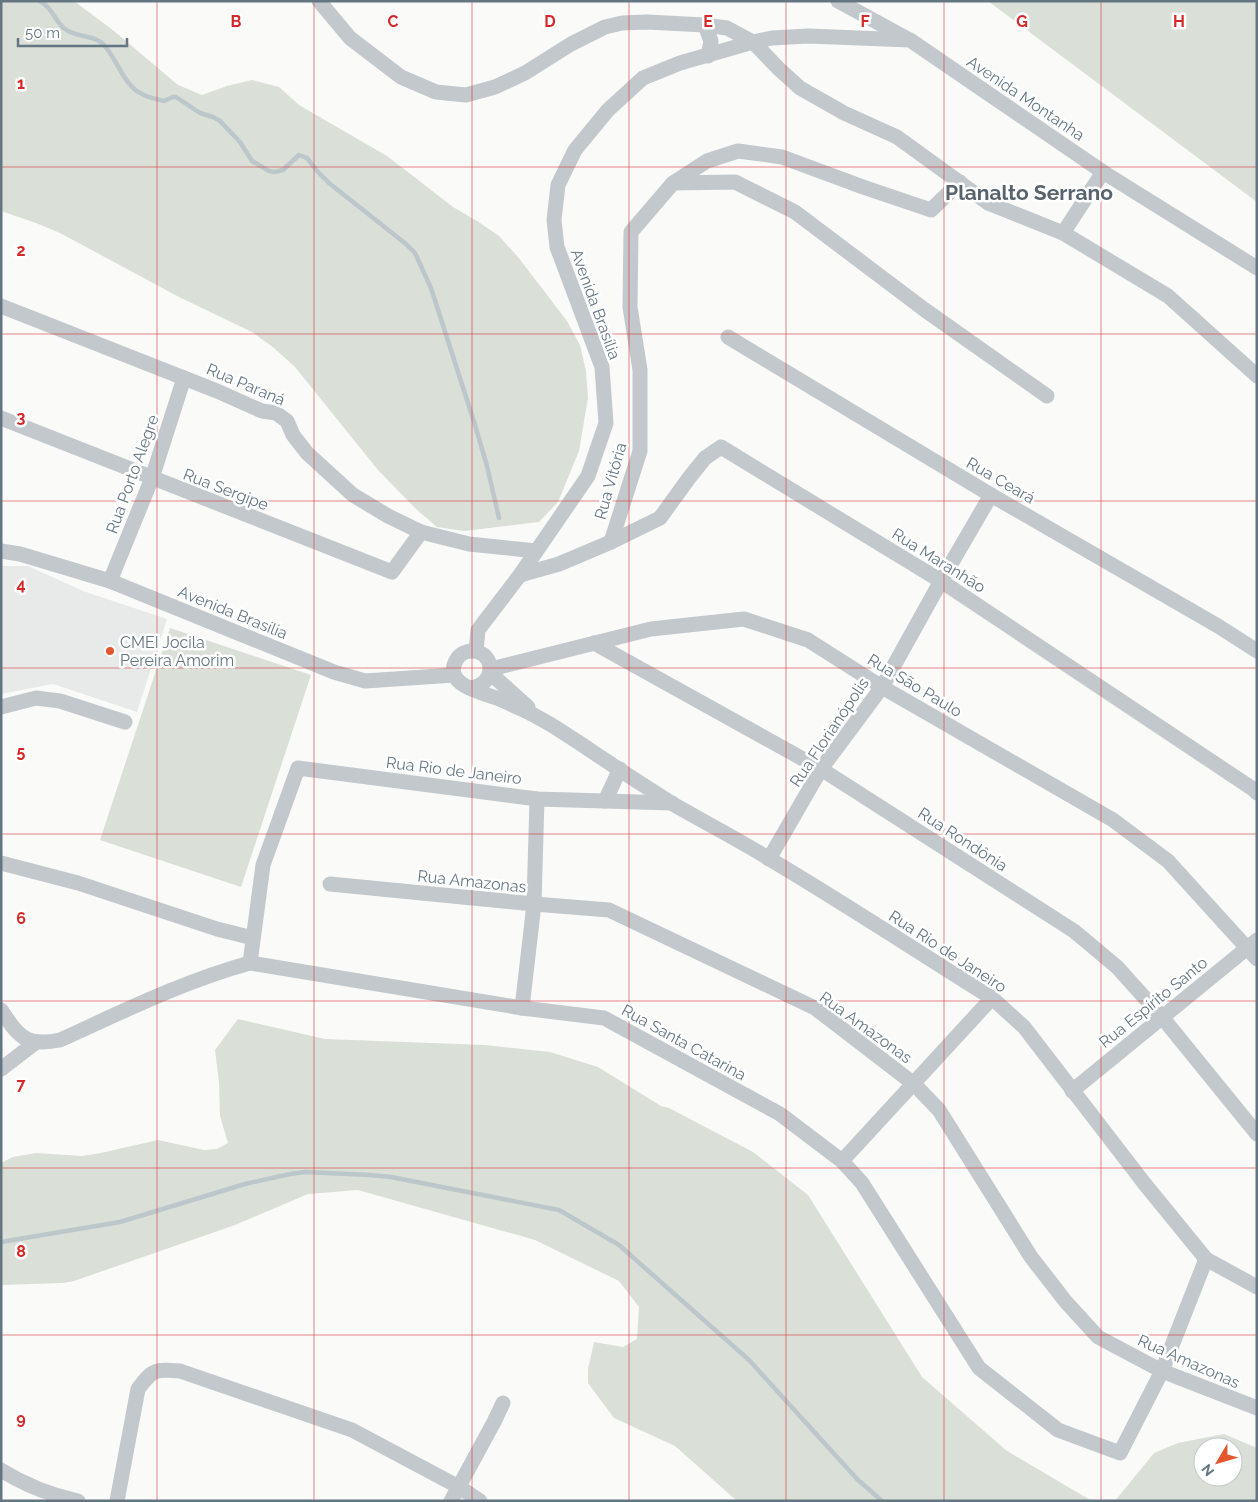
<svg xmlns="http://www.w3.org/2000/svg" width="1258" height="1502" font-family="Raleway,sans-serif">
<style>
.built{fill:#e8e9e9}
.green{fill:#dadfd7;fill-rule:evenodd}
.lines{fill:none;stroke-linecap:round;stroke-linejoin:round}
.stream{stroke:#bbc7cb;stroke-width:4.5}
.minor{stroke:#c3c8cc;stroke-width:15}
.grid{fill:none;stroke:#d62828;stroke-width:1;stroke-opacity:0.55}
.poi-dot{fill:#e4572e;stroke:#fff;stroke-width:2}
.labels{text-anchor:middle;stroke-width:5;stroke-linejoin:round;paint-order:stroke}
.street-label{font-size:16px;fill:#657683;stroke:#fff}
.poi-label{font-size:16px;fill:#657683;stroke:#fff;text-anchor:start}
.district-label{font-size:21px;font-weight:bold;fill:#57646e;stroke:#fff}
.grid-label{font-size:16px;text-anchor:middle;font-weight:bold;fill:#d62828;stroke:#fff;stroke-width:5;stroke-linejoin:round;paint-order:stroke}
</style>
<rect width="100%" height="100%" fill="#fafaf8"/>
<polygon class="built" points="1,566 28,566 83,591 167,619 137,712 53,684 1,694"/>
<g class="green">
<polygon points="1,1 74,1 114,31 178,85 202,95 227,86 252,80 279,87 299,105 387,156 453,207 477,221 499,236 518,257 567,321 580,345 586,371 588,398 579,451 558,502 539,522 464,531 437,527 416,509 378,470 295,367 274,348 252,332 179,297 60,233 36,223 1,211"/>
<polygon points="988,1 1257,1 1257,202"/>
<polygon points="170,628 311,675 241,887 100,840"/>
<polygon points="238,1019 325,1039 485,1045 550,1052 598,1067 661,1106 669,1108 753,1152 808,1195 922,1377 1007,1451 1092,1501 737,1501 675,1446 614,1418 588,1383 588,1369 594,1342 623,1347 637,1339 639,1307 619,1281 535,1240 358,1190 308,1194 235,1225 74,1281 63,1283 1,1285 1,1163 13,1157 36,1153 82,1156 101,1153 158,1140 204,1150 217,1149 228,1143 220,1116 219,1082 215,1050"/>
<path d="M 1224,1434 L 1257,1448 L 1257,1501 L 1115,1501 L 1154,1453 L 1178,1443 ZM 1203,1447 L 1233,1447 L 1233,1477 L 1203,1477 Z"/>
</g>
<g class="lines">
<g class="stream">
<path d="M 40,1 C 54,9 54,21 65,29 C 76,38 94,34 104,45 C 117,59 124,86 142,94 C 148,98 157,99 164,101 L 173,97 L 176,97 L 200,113 L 213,117 L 220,121 L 240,142 L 252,161 L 269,171 L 275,172 L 283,170 L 299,155 L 307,158 L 318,172 L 329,183 L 406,244 L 415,253 L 431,288 L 475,425 L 487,466 L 499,518"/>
<polyline points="1,1242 120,1222 245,1184 290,1174 305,1172 370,1175 391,1177 559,1210 619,1245 749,1360 857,1479 882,1501"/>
</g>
<g class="minor">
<polyline points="319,1 350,38 401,77 436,92 466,95 495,87 525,73 571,44 605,27 622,23 647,22 705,25 727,28 753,42 779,69 800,88 844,113 897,137 988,203 1063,233 1168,296 1257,376"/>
<polyline points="838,1 906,38"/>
<polyline points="705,25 711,41 708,56"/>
<polyline points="673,183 735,182 795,212 925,310 1047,396"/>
<polyline points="1063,233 1103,172"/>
<polyline points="1,306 217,391 262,411 276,413 287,421 293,435 307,453 353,495 388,516 421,532 469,544 536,551"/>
<polyline points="728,337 991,495 1218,626 1257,651"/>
<polyline points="1,418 392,572 421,532"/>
<polyline points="611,542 660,518 689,478 705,458 721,447 941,581 1253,789 1257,793"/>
<polyline points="1,551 20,554 110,581 334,672 365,681 454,675"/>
<polyline points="520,575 559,564 611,542 640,451 640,370 630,307 631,232 673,183 707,161 738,151 782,157 863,187 931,210 960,182"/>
<polyline points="110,581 152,478 184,378"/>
<polyline points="594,643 821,769 1074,931 1117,967 1162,1017 1257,1134"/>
<polyline points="476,651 478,630 520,575 588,476 606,423 602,367 557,247 554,220 558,185 575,150 608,110 643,78 680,63 753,42 772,38 808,36 910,40 1103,172 1257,268"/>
<polyline points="491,669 651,629 744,619 808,640 882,687 1113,820 1168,861 1257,959"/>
<polyline points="490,673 528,707"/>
<path d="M 469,688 C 496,687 497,652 472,651 C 466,651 460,654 457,659 C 440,686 486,693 502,700 C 514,706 527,711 539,718 C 553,725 565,734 578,742 C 609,763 641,784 673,804 C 704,822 737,839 768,858 C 844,903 918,952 992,998 L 1024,1027 L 1144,1183 L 1206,1259 L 1257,1287"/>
<polyline points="1,707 36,698 60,701 125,722"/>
<polyline points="605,801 620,769"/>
<polyline points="769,859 821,769 882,687 941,581 991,495"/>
<polyline points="1,863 78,883 217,929 253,938"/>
<polyline points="330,884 534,904 609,910 815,1008 914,1084 939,1110 1031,1257 1066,1302 1098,1337 1162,1371 1257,1408"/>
<polyline points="250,963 263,865 298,768 537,799 672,803"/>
<polyline points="522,1008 534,904 537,799"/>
<path d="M 1,1010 C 19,1037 26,1047 60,1040 C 122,1012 184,981 250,963 L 522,1008 L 604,1018 L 780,1114 L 842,1161 L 862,1183 L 979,1368 L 1058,1430 L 1120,1453 L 1162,1371 L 1206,1259"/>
<polyline points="1,1069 35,1043"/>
<polyline points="1072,1091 1257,940"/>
<polyline points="842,1161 992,998"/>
<path d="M 1,1470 C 25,1485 51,1495 78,1501"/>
<path d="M 117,1501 L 138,1389 C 153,1369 155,1369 180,1371 L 352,1430 L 459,1487 L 480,1501"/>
<polyline points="451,1501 494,1422 503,1403"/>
</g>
</g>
<path class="grid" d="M 157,1 L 157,1501M 314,1 L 314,1501M 472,1 L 472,1501M 629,1 L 629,1501M 786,1 L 786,1501M 944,1 L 944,1501M 1101,1 L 1101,1501M 1,167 L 1257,167M 1,334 L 1257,334M 1,501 L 1257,501M 1,668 L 1257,668M 1,834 L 1257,834M 1,1001 L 1257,1001M 1,1168 L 1257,1168M 1,1335 L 1257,1335"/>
<circle class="poi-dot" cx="110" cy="651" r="5"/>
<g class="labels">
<g class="street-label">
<text transform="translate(1026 98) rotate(34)" y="6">Avenida Montanha</text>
<text transform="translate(596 304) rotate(70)" y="6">Avenida Brasília</text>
<text transform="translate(246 384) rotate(23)" y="6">Rua Paraná</text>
<text transform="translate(132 474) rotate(-70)" y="6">Rua Porto Alegre</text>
<text transform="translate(1001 480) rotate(30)" y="6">Rua Ceará</text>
<text transform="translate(610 481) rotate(-74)" y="6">Rua Vitória</text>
<text transform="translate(226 489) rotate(21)" y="6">Rua Sergipe</text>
<text transform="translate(939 560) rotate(32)" y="6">Rua Maranhão</text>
<text transform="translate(233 612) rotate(22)" y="6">Avenida Brasília</text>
<text transform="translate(915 685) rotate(31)" y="6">Rua São Paulo</text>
<text transform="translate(829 732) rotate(-56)" y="6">Rua Florianópolis</text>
<text transform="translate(454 770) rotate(7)" y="6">Rua Rio de Janeiro</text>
<text transform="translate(963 839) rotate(33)" y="6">Rua Rondônia</text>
<text transform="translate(472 881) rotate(6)" y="6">Rua Amazonas</text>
<text transform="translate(948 951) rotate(33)" y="6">Rua Rio de Janeiro</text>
<text transform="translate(1153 1002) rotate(-39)" y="6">Rua Espírito Santo</text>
<text transform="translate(866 1027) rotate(36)" y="6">Rua Amazonas</text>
<text transform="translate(684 1042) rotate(29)" y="6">Rua Santa Catarina</text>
<text transform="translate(1189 1361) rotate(24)" y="6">Rua Amazonas</text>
</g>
<g class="poi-label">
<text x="120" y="648">CMEI Jocila<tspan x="120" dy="18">Pereira Amorim</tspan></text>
</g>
<g class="district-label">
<text x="1029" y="200">Planalto Serrano</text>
</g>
</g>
<g class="grid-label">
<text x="236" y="27">B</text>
<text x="393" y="27">C</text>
<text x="550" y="27">D</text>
<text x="708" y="27">E</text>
<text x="865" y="27">F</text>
<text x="1022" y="27">G</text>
<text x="1179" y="27">H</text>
<text x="21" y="89">1</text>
<text x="21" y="256">2</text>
<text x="21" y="423">3</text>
<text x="21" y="590">4</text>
<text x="21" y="757">5</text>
<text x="21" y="924">6</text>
<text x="21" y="1090">7</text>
<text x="21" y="1257">8</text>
<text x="21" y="1424">9</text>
</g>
<rect width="1258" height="1502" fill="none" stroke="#657683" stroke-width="5"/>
<g transform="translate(1218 1462) rotate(232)"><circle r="24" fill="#ffffff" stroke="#c1c8cd"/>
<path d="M0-4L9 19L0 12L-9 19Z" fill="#e4572e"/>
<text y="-8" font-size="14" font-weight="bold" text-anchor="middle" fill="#657683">N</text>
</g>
<path d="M18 38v8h109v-8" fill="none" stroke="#657683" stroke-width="2.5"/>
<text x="25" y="38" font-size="15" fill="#657683" stroke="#ffffff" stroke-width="4" paint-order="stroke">50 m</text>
</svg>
